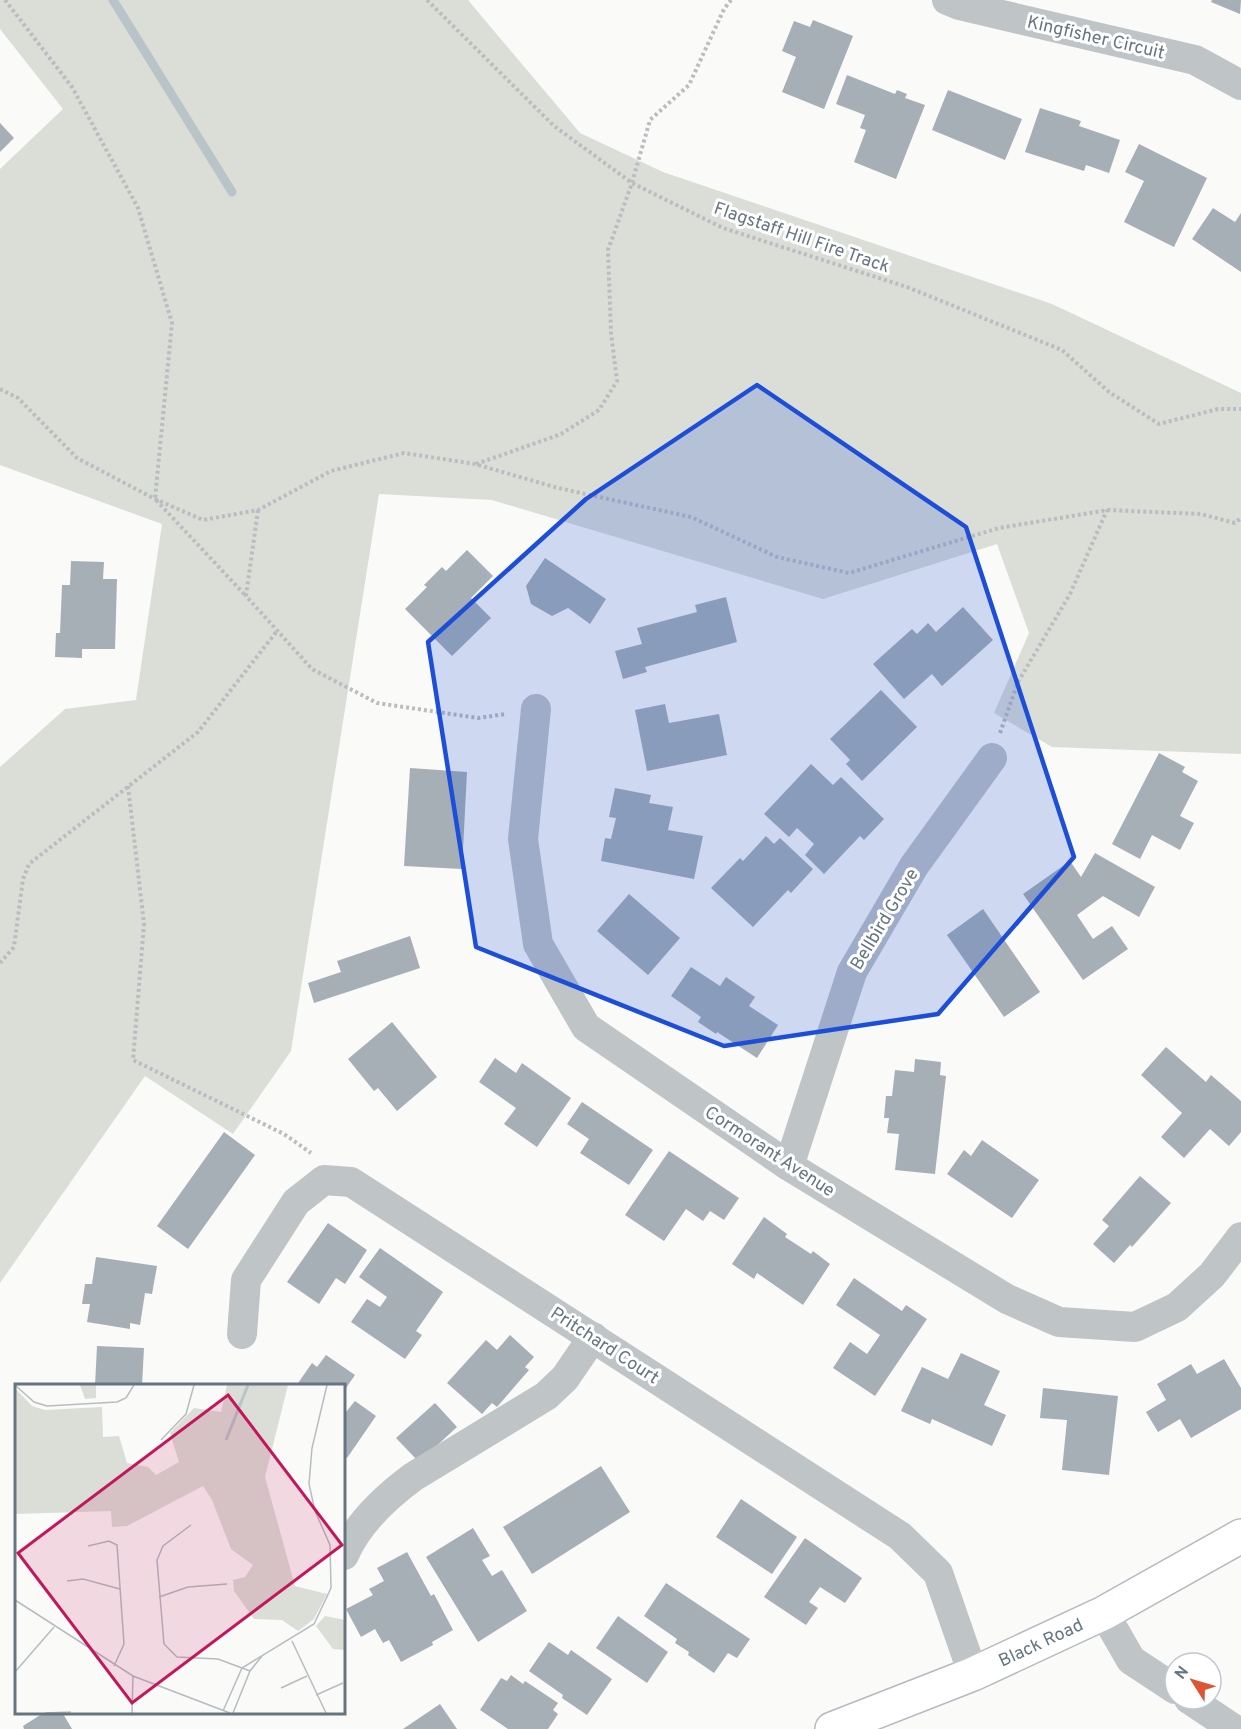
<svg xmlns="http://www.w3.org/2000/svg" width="1241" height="1729" font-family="Overpass,sans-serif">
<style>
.green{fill:#daded7}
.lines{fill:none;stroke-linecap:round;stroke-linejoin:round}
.stream{stroke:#b8c4c8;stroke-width:9}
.building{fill:#a6afb5}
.secondary-casing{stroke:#b4babe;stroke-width:36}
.path{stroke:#babdc0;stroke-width:4;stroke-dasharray:3 3;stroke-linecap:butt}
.street{stroke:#bfc4c7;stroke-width:30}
.secondary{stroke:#fff;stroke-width:33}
.marked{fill:#1d4ed8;fill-opacity:0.2;stroke:#1d4ed8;stroke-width:4.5;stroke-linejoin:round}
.labels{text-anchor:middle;stroke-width:6;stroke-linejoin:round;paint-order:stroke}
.street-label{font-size:18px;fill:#667681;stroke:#fff}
.inset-river{fill:none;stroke:#b8c4c8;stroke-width:3}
.inset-road{fill:none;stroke:#b6bdc1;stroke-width:1.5}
.view{fill:#c2185b;fill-opacity:0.15;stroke:#c2185b;stroke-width:3}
.inset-edge{fill:none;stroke:#667681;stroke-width:3}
</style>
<rect width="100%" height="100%" fill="#fafaf8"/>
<polygon class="green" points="0,0 468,0 580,133 663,172 1052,304 1241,393 1241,754 1052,747 994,713 1029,633 997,544 823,599 492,500 379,494 291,1051 233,1134 145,1076 0,1283 0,767 65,709 136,700 162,524 0,465 0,169 63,109 0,29"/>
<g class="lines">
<polyline class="stream" points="113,0 232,192"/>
</g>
<g class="building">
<polygon points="1212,0 1241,0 1240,14 1211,2"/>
<polygon points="813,20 853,36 824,109 782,92 796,57 782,51 794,21 810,27"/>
<polygon points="847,75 895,94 897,90 907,94 905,98 925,105 896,179 854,162 866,130 860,128 865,115 836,104"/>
<polygon points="948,90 1022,119 1005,160 932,130"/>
<polygon points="1040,108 1081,121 1079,126 1120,140 1109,173 1086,165 1084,171 1025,152"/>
<polygon points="0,123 14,138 0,152"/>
<polygon points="1139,144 1207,178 1174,247 1124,222 1144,181 1125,172"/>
<polygon points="1213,208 1235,222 1241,213 1241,272 1192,239"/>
<polygon points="467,550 493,576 471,598 491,618 452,656 405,609 427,587 424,585 442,567 446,571"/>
<polygon points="545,558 606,599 590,624 568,608 552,616 531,604 526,586"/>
<polygon points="71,561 104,562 103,579 117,579 115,649 82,649 82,658 55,657 56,633 60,633 62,585 70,585"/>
<polygon points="726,597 737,642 645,667 647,672 623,679 615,651 642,644 637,628 697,612 695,605"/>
<polygon points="963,607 993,640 942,686 932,674 904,699 873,664 912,629 917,634 928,623 936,632"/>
<polygon points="881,690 917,727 862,781 846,764 850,760 830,739"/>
<polygon points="665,704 669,723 719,714 727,755 647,771 635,710"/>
<polygon points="1159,753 1185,767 1182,772 1198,781 1180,816 1194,823 1180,850 1152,835 1140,859 1112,844"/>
<polygon points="811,764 833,785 841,777 884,819 864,840 860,836 824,874 805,855 814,844 797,828 789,837 764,814"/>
<polygon points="410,768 467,772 462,869 404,866"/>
<polygon points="615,788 651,795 649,803 673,807 668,830 703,836 694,879 601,861 605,838 611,839 616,818 609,817"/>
<polygon points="766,836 774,844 780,838 813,869 791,893 788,890 753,927 711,888 740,858 743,861"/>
<polygon points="1095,853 1155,887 1139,917 1103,896 1077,915 1093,939 1112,926 1128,949 1083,980 1023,894 1070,861 1081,877"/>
<polygon points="629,894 680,938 648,975 597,931"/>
<polygon points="983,909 1040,992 1004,1017 947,935"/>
<polygon points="410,936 420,968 314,1003 308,983 341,972 337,961"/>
<polygon points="691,967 720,986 726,977 755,997 749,1006 778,1025 757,1058 717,1032 716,1034 698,1022 701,1017 671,996"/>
<polygon points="392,1022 437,1077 397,1111 378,1088 374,1091 348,1059"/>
<polygon points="1166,1047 1206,1082 1211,1075 1241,1101 1241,1132 1229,1146 1210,1129 1184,1158 1161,1137 1182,1113 1141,1075"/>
<polygon points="495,1058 516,1073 522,1063 571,1098 537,1147 504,1124 516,1108 479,1082"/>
<polygon points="915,1059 941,1062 940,1075 946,1076 935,1174 895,1170 899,1134 887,1133 889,1118 884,1118 886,1096 892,1096 895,1070 914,1072"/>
<polygon points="582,1102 653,1150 629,1185 580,1153 589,1139 567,1124"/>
<polygon points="224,1132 255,1155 188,1249 157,1226"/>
<polygon points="982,1140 1039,1180 1012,1218 947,1174 964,1150 971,1156"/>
<polygon points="669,1151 739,1198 724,1220 710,1211 703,1221 686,1209 664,1241 625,1215"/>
<polygon points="1140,1176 1171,1203 1132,1247 1130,1245 1114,1263 1093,1244 1109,1226 1102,1220"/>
<polygon points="764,1217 787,1234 785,1237 811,1254 813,1251 830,1264 803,1305 757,1273 754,1279 732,1264"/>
<polygon points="328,1223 367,1250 345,1284 336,1278 319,1304 287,1282"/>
<polygon points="380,1248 443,1292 416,1331 422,1335 405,1359 351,1322 367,1299 380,1307 387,1297 359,1277"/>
<polygon points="96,1257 157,1266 152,1294 145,1293 140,1325 130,1323 130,1329 87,1322 90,1304 82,1304 85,1284 92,1284"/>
<polygon points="854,1278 902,1311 906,1305 927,1319 875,1396 833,1368 850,1342 867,1354 880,1335 836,1305"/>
<polygon points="510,1335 534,1357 525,1367 529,1370 497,1407 492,1403 482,1414 447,1383 486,1340 497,1350"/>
<polygon points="97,1346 144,1348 142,1386 95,1386"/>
<polygon points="961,1353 1000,1371 984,1405 1006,1415 992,1446 932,1419 930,1424 901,1411 922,1367 948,1379"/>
<polygon points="326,1355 355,1375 344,1391 344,1386 296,1386 312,1363 317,1367"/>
<polygon points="1224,1359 1241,1388 1241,1409 1191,1438 1180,1419 1158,1432 1146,1412 1166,1400 1157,1384 1191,1364 1197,1374"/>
<polygon points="1043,1388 1118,1396 1109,1475 1062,1470 1067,1420 1040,1418"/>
<polygon points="355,1401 376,1416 347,1458 344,1456 344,1410 346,1412"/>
<polygon points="435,1403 457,1427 419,1462 396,1438"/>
<polygon points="601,1466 630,1512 532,1574 503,1527"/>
<polygon points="741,1499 797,1537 772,1574 716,1537"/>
<polygon points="473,1528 490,1556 482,1560 492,1576 502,1570 527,1611 478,1642 426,1557"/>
<polygon points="805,1538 862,1578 845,1603 820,1587 809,1602 818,1608 806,1625 764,1597"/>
<polygon points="407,1552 431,1596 434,1594 453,1630 432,1642 433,1645 401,1662 389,1640 383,1643 375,1629 361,1637 346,1609 373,1595 369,1589 384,1581 377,1568"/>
<polygon points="666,1583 750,1639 737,1658 728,1653 714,1673 688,1655 689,1652 675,1643 677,1639 644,1616"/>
<polygon points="618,1616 668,1652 647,1683 596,1648"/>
<polygon points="549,1642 568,1655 571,1650 612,1679 587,1715 562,1698 563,1695 529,1671"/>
<polygon points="511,1675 523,1684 525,1681 558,1703 553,1710 558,1714 548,1729 508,1729 480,1710 501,1678 507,1681"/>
<polygon points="440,1704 457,1729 403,1729"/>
<polygon points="45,1712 62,1712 72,1729 24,1729 23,1726"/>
</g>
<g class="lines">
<defs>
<g id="secondary">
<path id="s1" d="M 832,1729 L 973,1674 L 1104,1613 L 1241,1536"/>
</g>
</defs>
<use href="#secondary" class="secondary-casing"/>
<g class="path">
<polyline points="5,0 72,87 138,208 172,323 155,499 246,596"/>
<polyline points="427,0 554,126 632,183 723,228 907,287 1062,350 1109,392 1159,424 1218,409 1241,409"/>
<polyline points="0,389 18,398 77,458 155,499 203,520 258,510 331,471 404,453 475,464 558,488 691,517 777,557 849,573 999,528 1108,510 1201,514 1235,523 1241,518"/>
<polyline points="476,464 561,434 599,410 617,381 611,333 608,250 632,183 650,120 689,85 724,9 731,0"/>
<polyline points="258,510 246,596 312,669 377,703 478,718 506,714"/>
<polyline points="1000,733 1018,682 1070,594 1107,510"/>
<polyline points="128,786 144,924 133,1060 284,1134 311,1153"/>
<polyline points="0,963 14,947 23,879 29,864 198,732 277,631"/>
</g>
<g class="street">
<polyline points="947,0 959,5 1195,60 1241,85"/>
<polyline points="536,709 523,839 538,944 586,1027 789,1166 1007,1299 1059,1322 1135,1327 1177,1307 1212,1275 1241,1237"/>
<polyline points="789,1166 852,972 914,866 992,758"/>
<polyline points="242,1334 246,1280 296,1202 324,1180 351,1182 900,1536 938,1573 973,1674"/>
<path d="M 344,1555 C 357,1524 386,1497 413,1477 L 546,1396 L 565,1378 L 593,1337"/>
<polyline points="1104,1613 1131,1660 1175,1689"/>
<polyline points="1189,1699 1234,1729"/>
</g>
<use href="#secondary" class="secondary"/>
</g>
<path class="marked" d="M 757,385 L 966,527 L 1074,857 L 938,1014 L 724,1046 L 476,947 L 428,642 L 586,499 Z"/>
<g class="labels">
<g class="street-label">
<text transform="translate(1096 37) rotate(13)" y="6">Kingfisher Circuit</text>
<text transform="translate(802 237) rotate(19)" y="6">Flagstaff Hill Fire Track</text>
<text transform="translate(884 919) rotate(-59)" y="6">Bellbird Grove</text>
<text transform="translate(770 1151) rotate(33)" y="6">Cormorant Avenue</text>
<text transform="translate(605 1345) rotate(33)" y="6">Pritchard Court</text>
<text dy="6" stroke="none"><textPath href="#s1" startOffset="226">Black Road</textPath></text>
</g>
</g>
<g transform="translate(15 1384)">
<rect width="330" height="330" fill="#fafaf8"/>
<path d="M 65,1 L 81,1 L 81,14 L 70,15 ZM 212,1 L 273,1 L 250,93 L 280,202 L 312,210 L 299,235 L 283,247 L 267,236 L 239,235 L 219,207 L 218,196 L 230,193 L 238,181 L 216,165 L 197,116 L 188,102 L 112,142 L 97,143 L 96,127 L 0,130 L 0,4 L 17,22 L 30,26 L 87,23 L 88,53 L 104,52 L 112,79 L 133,83 L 141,91 L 164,78 L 155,49 L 179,24 L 206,28 ZM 310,232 L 330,236 L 330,266 L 318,265 L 301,242 Z" fill="#daded7"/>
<path class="inset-river" d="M 211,56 L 233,1"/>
<path class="inset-road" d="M 0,1 L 19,18 L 32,22 L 102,18 L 111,14 L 119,1M 146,56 L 171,30 L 179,1M 176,141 L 148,162 L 142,176 L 149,260 L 162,273 L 203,275 L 235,287M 73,162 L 94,157 L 102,161 L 109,260 L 99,282M 52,197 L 68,195 L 105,205M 144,213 L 173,203 L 212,200M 0,216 L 118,292 L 215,329M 277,257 L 311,329M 0,288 L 39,243M 266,304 L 292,292M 301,311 L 328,299M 208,327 L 227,284 L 299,240 L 316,204 L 315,161 L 300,127 L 294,100 L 297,64 L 312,1M 30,329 L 56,328M 117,329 L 118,292M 218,329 L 235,287 L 247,272"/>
<path class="view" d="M 213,11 L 327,161 L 117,319 L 3,169 Z"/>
<rect width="330" height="330" class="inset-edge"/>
</g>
<g transform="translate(1193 1681) rotate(307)"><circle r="28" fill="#ffffff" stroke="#c2c8cd" stroke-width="1.5"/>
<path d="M0-4.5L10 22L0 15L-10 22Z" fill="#dd5634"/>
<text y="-9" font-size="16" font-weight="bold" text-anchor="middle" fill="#667681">N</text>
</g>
</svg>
